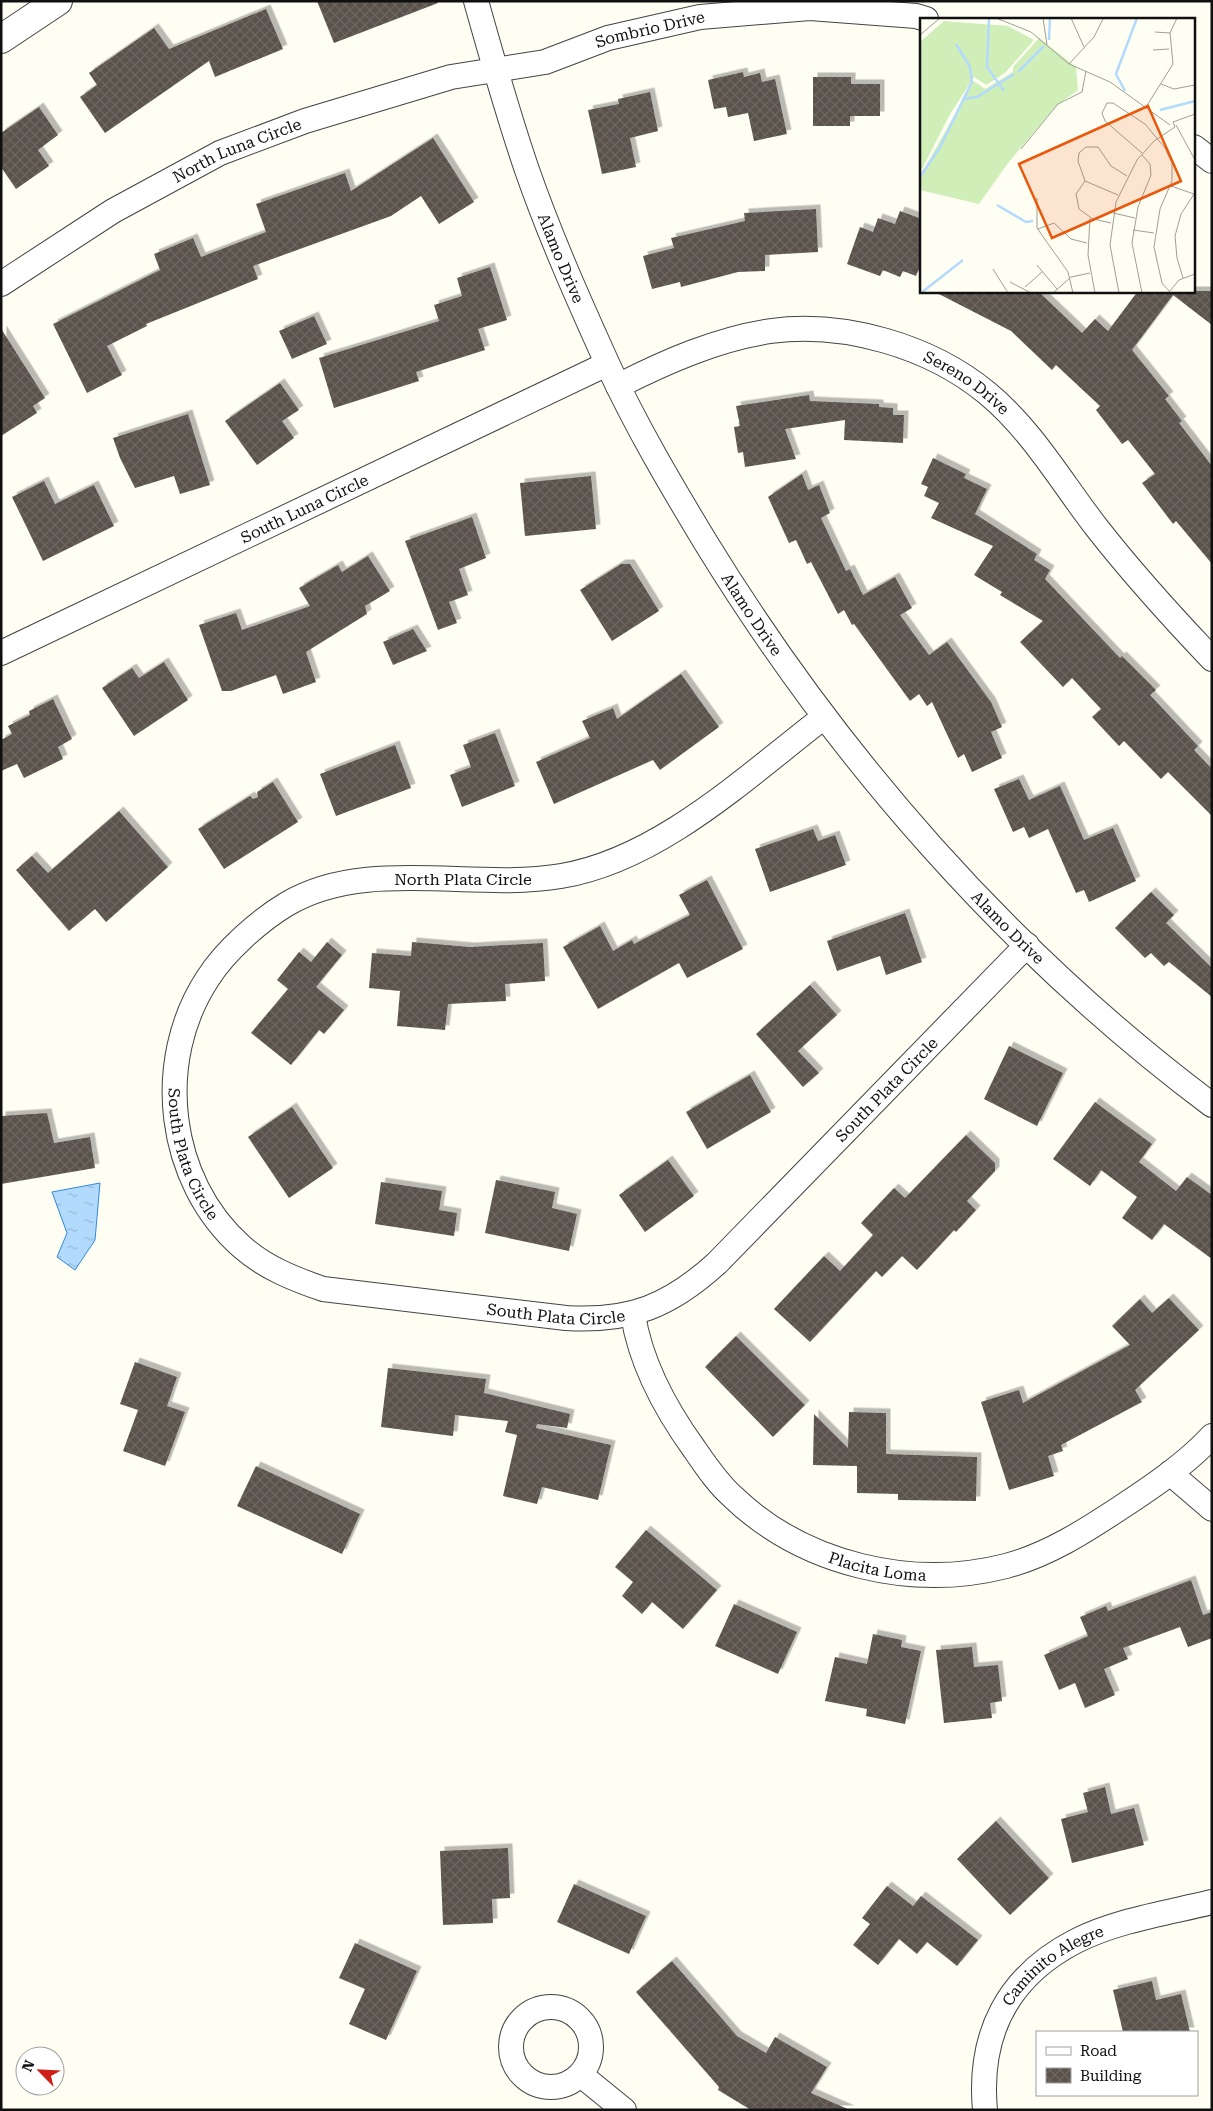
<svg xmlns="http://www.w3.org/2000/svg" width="1213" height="2111" font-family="'Roboto Serif',serif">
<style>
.water{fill:url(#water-ripples);stroke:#3289da}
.building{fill:url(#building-cross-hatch);filter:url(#shadow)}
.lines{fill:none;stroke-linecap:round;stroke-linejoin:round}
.minor-casing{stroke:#434343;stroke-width:26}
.tertiary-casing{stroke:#434343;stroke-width:30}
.minor{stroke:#fff;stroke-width:24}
.tertiary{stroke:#fff;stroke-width:28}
.labels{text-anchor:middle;stroke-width:5;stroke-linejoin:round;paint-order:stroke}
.street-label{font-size:16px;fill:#101010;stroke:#fff}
.inset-river{fill:none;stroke:#b2dafc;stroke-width:2.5}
.inset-road{fill:none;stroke:#9f9f98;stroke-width:1}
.view{fill:#e8590c;fill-opacity:0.15;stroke:#e8590c;stroke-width:2.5}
.inset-edge{fill:none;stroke:#101010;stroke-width:2.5}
</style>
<defs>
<pattern id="water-ripples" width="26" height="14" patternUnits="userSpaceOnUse" patternTransform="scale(1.25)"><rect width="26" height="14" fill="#b2dafc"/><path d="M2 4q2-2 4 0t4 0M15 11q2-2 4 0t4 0" fill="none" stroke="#98bad7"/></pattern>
<pattern id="building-cross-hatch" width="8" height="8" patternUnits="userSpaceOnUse" patternTransform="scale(1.25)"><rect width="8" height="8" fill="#5a524b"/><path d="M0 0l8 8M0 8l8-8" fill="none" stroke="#6d6661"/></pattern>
<filter id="shadow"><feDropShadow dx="4.5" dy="-4.5" stdDeviation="0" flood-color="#0004"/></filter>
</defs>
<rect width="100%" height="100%" fill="#fffef3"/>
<polygon class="water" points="100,1183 95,1240 75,1270 57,1257 67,1233 52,1192"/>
<g class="building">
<polygon points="317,1 437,1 438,3 334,43"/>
<polygon points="266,9 283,49 215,77 209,61 105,133 80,97 97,85 89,73 154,28 169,49"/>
<polygon points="743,72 744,77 760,73 762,82 775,79 787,134 754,141 748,113 728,117 726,107 714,109 708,80"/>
<polygon points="813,77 851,77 851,84 880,84 880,116 850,116 850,126 813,126"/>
<polygon points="650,92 658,131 630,138 636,167 602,174 588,110 619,104 618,99"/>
<polygon points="39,107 58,135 38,150 49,166 16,189 1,167 1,133"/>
<polygon points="433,138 474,202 439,224 421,196 391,216 253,266 258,279 146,324 147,326 107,346 122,375 87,393 53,324 160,270 154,254 193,238 201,257 266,232 256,204 345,173 351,191"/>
<polygon points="816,209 818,252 765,255 765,271 738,272 681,287 680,282 652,289 643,256 674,248 671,238 745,221 744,213"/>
<polygon points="900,211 922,219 922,262 916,276 903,271 900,277 883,270 880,276 847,264 860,227 873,232 878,218 895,224"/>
<polygon points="490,267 507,320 478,329 485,350 416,372 419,381 334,408 319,358 439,321 434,305 462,296 457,278"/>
<polygon points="933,291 1038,291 1082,333 1095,319 1108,331 1138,291 1212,291 1212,325 1173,295 1132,350 1169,396 1165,399 1182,421 1179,423 1212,466 1212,564 1176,521 1173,524 1142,483 1155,474 1128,440 1122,444 1096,410 1100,406 1056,365 1052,370 1011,331"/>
<polygon points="314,316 327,344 292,359 279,331"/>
<polygon points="2,330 45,398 33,406 37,413 1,436"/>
<polygon points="280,383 299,410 282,421 294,438 257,465 225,421"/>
<polygon points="809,395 810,401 879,404 879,407 893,408 893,415 904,415 903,443 844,440 845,420 785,429 796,459 745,467 743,452 738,453 734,427 740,426 736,406"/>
<polygon points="188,414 210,485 180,494 174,476 135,488 120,458 113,438"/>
<polygon points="933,458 966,474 964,478 987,489 975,514 1037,554 1034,560 1050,570 1045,579 1120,658 1122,656 1156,690 1150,695 1198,746 1194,750 1212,769 1212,816 1168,772 1161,779 1124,741 1119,746 1092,717 1101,709 1072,678 1063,687 1020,642 1043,621 1000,595 1002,592 974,575 993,546 931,518 939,503 924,496 928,487 921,484"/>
<polygon points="802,474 808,490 819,485 830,513 821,518 846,571 850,569 863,595 895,577 912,608 900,615 929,655 947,642 991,702 1002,727 991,732 1002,758 972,772 964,754 958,758 932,702 927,706 919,694 910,701 854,624 852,625 844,610 838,614 811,562 807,564 796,540 789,543 768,497"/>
<polygon points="591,476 596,529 525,536 520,483"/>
<polygon points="44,481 55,504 94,485 114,526 43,561 12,497"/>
<polygon points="472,517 486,558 459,569 468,595 449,602 457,623 438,630 405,541"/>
<polygon points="368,556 390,591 365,606 367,614 306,652 316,682 283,694 276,675 231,691 222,691 199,625 236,613 242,630 310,606 299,588 338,565 342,572"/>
<polygon points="621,564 630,564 659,611 612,641 580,590"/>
<polygon points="413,629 427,651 393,665 383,642"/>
<polygon points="164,662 188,700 134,736 102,688 132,668 139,678"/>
<polygon points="681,674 719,727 660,770 653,760 554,804 536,762 590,738 582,721 613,708 617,719"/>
<polygon points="53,699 72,739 58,747 63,759 24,778 17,764 1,771 1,740 12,734 8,726 30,715 29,711"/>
<polygon points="495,733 515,786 462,807 450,775 471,767 463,745"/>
<polygon points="395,745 411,788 336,816 320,774"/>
<polygon points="1019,779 1029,800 1060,786 1084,840 1113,828 1136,881 1089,902 1084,890 1076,893 1048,829 1029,838 1024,827 1013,832 994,789"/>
<polygon points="273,782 298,822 224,869 198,829 250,796 253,799 258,797 257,792"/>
<polygon points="119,811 168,867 106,922 95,909 69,931 16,870 32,856 48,873"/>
<polygon points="813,829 818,841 835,835 846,865 770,892 755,849"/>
<polygon points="707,880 743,949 687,978 679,963 598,1009 563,947 600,926 613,951 632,940 634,944 690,915 679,895"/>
<polygon points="1151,892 1174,915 1166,923 1212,968 1212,997 1169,962 1164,966 1151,953 1145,958 1115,928"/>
<polygon points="905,913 922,962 886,975 880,956 837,971 827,941"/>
<polygon points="327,942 342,955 316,987 344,1010 324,1034 319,1030 291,1065 251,1033 288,989 277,980 299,952 311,962"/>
<polygon points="412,942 470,947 543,943 545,981 505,984 506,1001 448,1004 445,1030 397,1026 400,991 369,988 372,953 411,956"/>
<polygon points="810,985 837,1015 798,1051 819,1073 803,1087 756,1034"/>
<polygon points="1009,1046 1063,1073 1037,1126 984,1099"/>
<polygon points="750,1075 771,1112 707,1149 686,1112"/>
<polygon points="1095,1102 1152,1144 1139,1162 1176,1191 1187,1177 1212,1195 1212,1259 1164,1224 1152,1240 1122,1218 1137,1197 1101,1170 1090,1186 1053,1159"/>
<polygon points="292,1107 333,1168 289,1198 248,1137"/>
<polygon points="47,1113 54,1143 90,1137 95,1168 1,1184 1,1116"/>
<polygon points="966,1135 995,1163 995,1171 967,1201 976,1210 956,1232 954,1230 917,1270 902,1256 882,1277 876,1271 810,1342 774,1309 824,1256 840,1271 873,1235 861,1223 894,1188 905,1198"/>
<polygon points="668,1160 694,1196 645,1232 619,1195"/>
<polygon points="496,1180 555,1192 552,1208 577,1214 569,1251 485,1233"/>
<polygon points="381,1182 442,1191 439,1210 457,1213 454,1236 375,1224"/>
<polygon points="1169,1298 1199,1330 1135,1390 1142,1402 1061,1445 1063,1451 1048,1456 1054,1476 1009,1490 981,1402 1019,1390 1023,1403 1130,1345 1112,1326 1140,1299 1152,1313"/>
<polygon points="736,1336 805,1405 773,1437 705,1367"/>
<polygon points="135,1362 177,1377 167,1406 185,1412 165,1466 123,1451 138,1410 120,1404"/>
<polygon points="388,1368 486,1379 484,1393 570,1414 567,1428 537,1424 536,1428 611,1445 598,1500 542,1487 537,1504 503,1496 517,1435 505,1432 508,1421 455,1415 453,1436 381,1427"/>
<polygon points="849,1412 886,1413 886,1454 977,1457 976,1501 898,1500 898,1494 857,1493 857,1466 813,1465 814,1414 848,1448"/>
<polygon points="256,1466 360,1514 342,1554 237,1506"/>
<polygon points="646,1530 717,1590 683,1629 652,1602 642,1614 622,1596 633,1582 615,1567"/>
<polygon points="1191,1580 1203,1615 1212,1612 1212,1638 1188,1647 1180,1627 1123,1648 1128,1659 1104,1669 1115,1695 1085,1708 1075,1683 1059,1690 1044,1655 1088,1636 1080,1617 1106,1606 1108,1611"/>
<polygon points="734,1604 797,1632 778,1674 715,1646"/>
<polygon points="873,1634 902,1640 901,1647 921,1651 905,1724 866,1716 867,1709 825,1701 835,1657 867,1664"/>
<polygon points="972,1647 974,1667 998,1665 1002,1701 990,1703 992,1718 944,1723 936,1650"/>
<polygon points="1105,1787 1111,1814 1134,1808 1144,1845 1072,1863 1061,1819 1088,1812 1083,1793"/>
<polygon points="996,1821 1049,1878 1010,1915 957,1859"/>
<polygon points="508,1848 510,1898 492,1899 493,1923 443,1925 440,1851"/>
<polygon points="574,1884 646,1916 629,1954 557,1922"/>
<polygon points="887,1886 913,1906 921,1896 978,1940 957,1966 927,1942 917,1954 899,1939 878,1965 853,1945 870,1924 862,1918"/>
<polygon points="355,1943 417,1971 386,2040 349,2024 365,1989 339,1978"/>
<polygon points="672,1961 737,2036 766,2053 775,2037 827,2067 811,2093 850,2110 751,2110 718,2090 719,2087 636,1992"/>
<polygon points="1152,1981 1156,2000 1181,1994 1190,2032 1123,2032 1113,1990"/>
</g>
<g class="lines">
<defs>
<g id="minor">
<path id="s1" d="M 476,1 C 492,58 508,115 527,170 C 550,236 579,301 608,365 C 636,426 671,485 706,543 C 838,758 1009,953 1212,1105"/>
<polyline points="1194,147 1212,161"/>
<path id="s2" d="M 1,284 L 113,211 L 220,153 L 305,121 L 451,77 L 545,62 L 608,38 L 700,17 L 810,8 L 916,16 L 926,19"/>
<path id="s3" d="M 618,386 C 665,362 717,339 771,331 C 844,321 930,346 987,393 C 1032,430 1062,483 1097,528 C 1133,574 1172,617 1212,659"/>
<path id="s4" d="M 1,653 L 607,364"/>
<path id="s5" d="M 824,717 C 747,776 659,860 561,876 C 473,891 366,857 287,904 C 260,920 225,951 208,978 C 153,1061 167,1181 242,1247 C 266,1268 294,1279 323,1289 L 566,1318 C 630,1322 670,1306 717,1263 L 1027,945"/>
<path id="s6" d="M 633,1315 C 641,1365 666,1410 695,1450 C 706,1466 718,1484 733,1497 C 804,1565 912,1590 1006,1566 C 1048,1555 1085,1531 1120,1508 C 1152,1487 1186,1464 1212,1436"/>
<polyline points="1170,1473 1212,1509"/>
<circle cx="551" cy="2047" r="40"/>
<polyline points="581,2075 624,2110"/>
<path id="s7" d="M 985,2110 C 978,2034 1008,1976 1076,1941 C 1118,1920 1167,1913 1212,1902"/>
</g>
<polyline id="tertiary" points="1,39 58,1"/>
</defs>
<use href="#minor" class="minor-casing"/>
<use href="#tertiary" class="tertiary-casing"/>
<use href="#minor" class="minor"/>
<use href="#tertiary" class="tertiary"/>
</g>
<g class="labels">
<g class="street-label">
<text dy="6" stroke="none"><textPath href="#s2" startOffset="704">Sombrio Drive</textPath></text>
<text dy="6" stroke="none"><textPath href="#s2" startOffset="272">North Luna Circle</textPath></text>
<text dy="6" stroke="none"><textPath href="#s1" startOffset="271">Alamo Drive</textPath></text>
<text dy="6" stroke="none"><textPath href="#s3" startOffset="371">Sereno Drive</textPath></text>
<text dy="6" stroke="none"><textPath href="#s4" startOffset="336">South Luna Circle</textPath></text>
<text dy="6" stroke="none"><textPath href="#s1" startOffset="676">Alamo Drive</textPath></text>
<text x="463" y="885">North Plata Circle</text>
<text dy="6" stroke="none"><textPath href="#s1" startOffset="1081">Alamo Drive</textPath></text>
<text dy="6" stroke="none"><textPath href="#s5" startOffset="1738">South Plata Circle</textPath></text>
<text dy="6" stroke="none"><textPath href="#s5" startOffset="884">South Plata Circle</textPath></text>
<text dy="6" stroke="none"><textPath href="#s5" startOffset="1319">South Plata Circle</textPath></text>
<text dy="6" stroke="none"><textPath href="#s6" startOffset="374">Placita Loma</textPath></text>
<text dy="6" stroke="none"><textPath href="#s7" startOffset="172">Caminito Alegre</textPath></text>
</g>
</g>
<g transform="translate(920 18)">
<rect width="275" height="275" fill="#fffef3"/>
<path d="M 24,3 L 88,8 L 114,22 L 85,55 L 66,67 L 54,59 L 29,98 L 0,155 L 0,24 ZM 119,20 L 156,49 L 158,72 L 136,88 L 88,145 L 59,186 L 0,172 L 0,158 L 54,63 L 65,71 L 93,54 L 93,49 Z" fill="#d0eeb8"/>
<path class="inset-river" d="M 69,0 L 67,49 L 84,73M 129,22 L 130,0M 98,54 L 124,28M 205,73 L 196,56 L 217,0M 44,81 L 57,79 L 94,56M 240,92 L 275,83M 0,159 L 20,129 L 52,64 L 50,49 L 36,26M 77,187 L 106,204 L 113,203M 1,275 L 43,242"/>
<path class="inset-road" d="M 76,0 L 111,14 L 149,46 L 190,64 L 250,107M 123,0 L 127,27M 151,0 L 164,29M 250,15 L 257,0M 0,17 L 20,0M 233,32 L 249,31M 149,46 L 174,19 L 183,1M 241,66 L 254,71 L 275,67M 226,89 L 253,46 L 250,15 L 235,14M 253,104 L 275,96M 256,107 L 275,142M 101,131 L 138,86 L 162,74 L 166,53M 222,135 L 185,103 L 182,95 L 187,85 L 193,85 L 225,106 L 245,130 L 252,145 L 252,163 L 240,191 L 234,229 L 242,265 L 250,274M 222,137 L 230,146 L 231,157 L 218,189 L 212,225 L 222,275M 165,163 L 156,176 L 159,191 L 173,201 L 191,205M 251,168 L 274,176M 198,177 L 165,163 L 158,143 L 159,135 L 166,129 L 178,129 L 191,148 L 207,158M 117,180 L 117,210 L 148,254 L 153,275M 193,195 L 215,200M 170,200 L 168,237 L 175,275M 118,211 L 134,205 L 151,221 L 167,225M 213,212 L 234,215M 117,247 L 137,271M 73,251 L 88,275M 263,260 L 257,240 L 255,218 L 261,196 L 274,176M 90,264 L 111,275M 105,269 L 122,254M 250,273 L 259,262 L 275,256M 133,275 L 151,259 L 170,255M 199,275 L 190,227 L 196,184 L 217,142 L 234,123 L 255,109 L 253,104"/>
<path class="view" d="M 228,88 L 261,163 L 132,220 L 99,146 Z"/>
<rect width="275" height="275" class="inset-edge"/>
</g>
<rect width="1213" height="2111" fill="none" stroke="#101010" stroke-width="5"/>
<rect x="1036" y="2031" width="162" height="65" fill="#ffffff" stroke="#9f9f9f"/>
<rect x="1046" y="2047" width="25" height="8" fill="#ffffff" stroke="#9f9f9f"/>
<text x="1080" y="2056" font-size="15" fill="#101010">Road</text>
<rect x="1046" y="2068" width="25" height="15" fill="url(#building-cross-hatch)" stroke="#9f9f9f"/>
<text x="1080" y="2081" font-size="15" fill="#101010">Building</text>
<g transform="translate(40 2071) rotate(294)"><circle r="24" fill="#ffffff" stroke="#9f9f9f"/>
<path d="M0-4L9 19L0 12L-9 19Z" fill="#cf1f19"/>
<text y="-8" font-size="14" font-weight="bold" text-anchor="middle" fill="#101010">N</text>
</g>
</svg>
